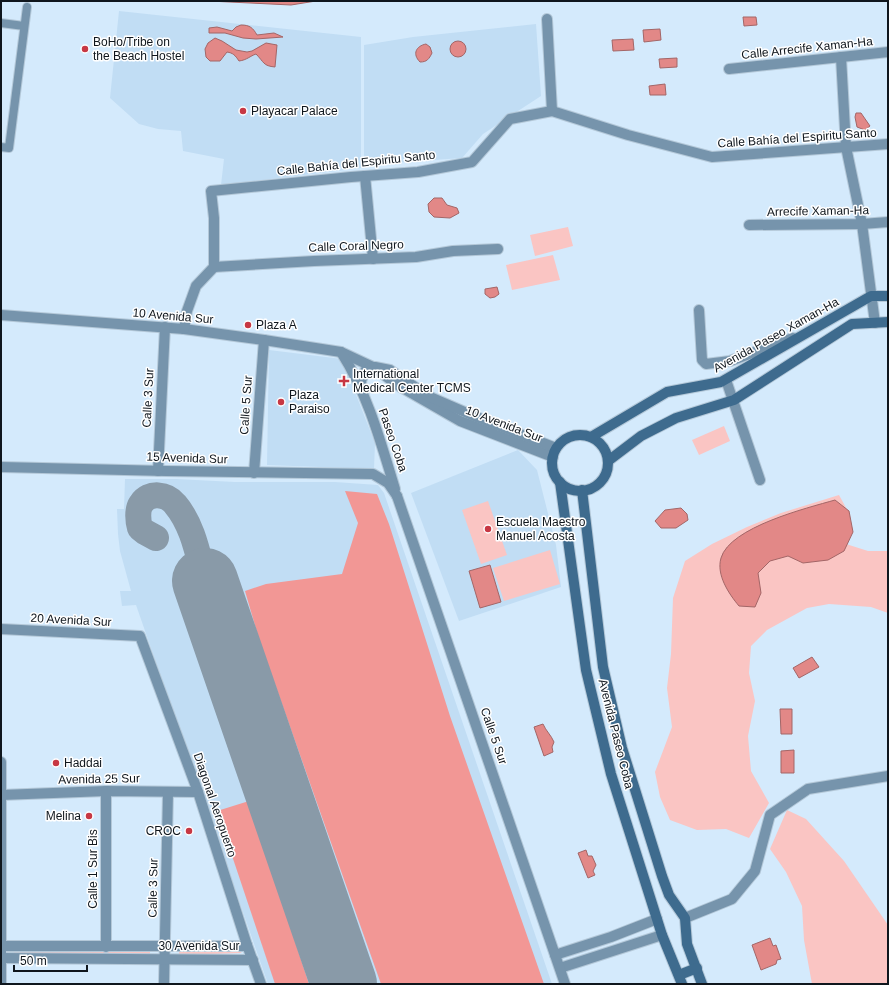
<svg xmlns="http://www.w3.org/2000/svg" width="889" height="985" font-family="Arial,sans-serif">
<style>
.built{fill:#c1ddf4}
.green{fill:#fac5c3}
.forest{fill:#f29795}
.water{fill:#e28887;stroke:#a36667}
.lines{fill:none;stroke-linecap:round;stroke-linejoin:round}
.taxiway{stroke:#899aa8;stroke-width:26}
.runway{stroke:#899aa8;stroke-width:66}
.pedestrian-casing{stroke:#b4c8d8;stroke-width:10}
.minor-casing{stroke:#b4c8d8;stroke-width:12}
.tertiary-casing{stroke:#b4c8d8;stroke-width:12}
.secondary-casing{stroke:#b4c8d8;stroke-width:12}
.pedestrian{stroke:#7694ac;stroke-width:8}
.minor{stroke:#7694ac;stroke-width:10}
.tertiary{stroke:#7694ac;stroke-width:10}
.secondary{stroke:#3e6b8e;stroke-width:10}
.poi-dot{fill:#c73743;stroke:#fff;stroke-width:1.5}
.labels{text-anchor:middle;stroke-width:3;stroke-linejoin:round;paint-order:stroke}
.poi-label{font-size:12px;fill:#0f161d;stroke:#fff;text-anchor:start}
.street-label{font-size:12px;fill:#0f161d;stroke:#fff}
</style>
<rect width="100%" height="100%" fill="#d4eafc"/>
<g class="built">
<polygon points="119,11 361,37 361,168 221,185 224,159 183,151 181,131 158,129 139,124 110,98"/>
<polygon points="536,24 541,96 483,134 462,158 364,165 364,45 413,37"/>
<polygon points="269,350 342,359 375,443 374,469 267,465"/>
<polygon points="518,450 537,470 556,545 561,587 459,621 411,493"/>
<polygon points="125,479 176,479 235,482 335,482 378,485 384,493 552,984 268,984 136,605 122,606 120,591 131,591 120,551 118,534 117,509 124,509"/>
</g>
<g class="green">
<polygon points="568,227 573,246 535,256 530,235"/>
<polygon points="553,255 560,280 512,290 506,265"/>
<polygon points="724,426 730,441 699,455 692,440"/>
<polygon points="839,495 850,515 846,544 868,551 888,551 888,613 871,607 829,604 807,608 767,630 751,646 749,673 755,701 748,736 751,771 769,803 749,838 726,829 697,830 670,820 660,797 655,772 672,727 667,688 671,654 673,598 685,561 712,544 747,527 781,513"/>
<polygon points="488,501 507,555 481,564 462,510"/>
<polygon points="550,550 560,584 504,601 493,568"/>
<polygon points="787,810 806,819 844,861 888,925 888,984 812,984 804,940 802,906 786,872 770,849"/>
<polygon points="14,951 150,952 150,954 14,954"/>
<polygon points="179,952 240,952 242,953 181,955 179,954"/>
</g>
<g class="forest">
<polygon points="345,491 377,494 389,524 450,716 544,984 381,984 259,639 245,591 266,584 342,574 358,523"/>
<polygon points="249,801 309,984 275,984 217,811"/>
</g>
<g class="water">
<polygon points="209,1 316,1 291,5"/>
<polygon points="743,17 756,17 757,25 744,26"/>
<path d="M 241,25 C 250,25 253,28 257,35 L 274,33 L 283,37 L 256,39 L 243,38 L 225,33 L 209,33 L 209,28 L 217,27 L 232,31 L 236,27 Z"/>
<polygon points="660,29 661,40 644,42 643,30"/>
<path d="M 215,38 L 222,41 L 236,50 L 247,52 L 252,51 L 266,43 L 277,45 L 275,67 C 263,66 264,62 256,54 C 250,56 247,60 239,61 C 235,55 233,53 227,52 L 220,61 L 210,61 L 206,57 L 205,49 L 208,43 Z"/>
<polygon points="633,39 634,50 613,51 612,40"/>
<circle cx="458" cy="49" r="8"/>
<path d="M 426,44 L 430,47 L 432,53 C 429,59 427,62 420,62 C 412,54 416,46 426,44 Z"/>
<polygon points="677,58 677,67 660,68 659,59"/>
<polygon points="665,84 666,95 650,95 649,86"/>
<polygon points="856,113 861,113 870,126 865,130 857,127 855,117"/>
<polygon points="434,198 442,198 447,205 457,208 459,213 450,218 434,217 429,212 428,204"/>
<polygon points="497,287 499,294 495,297 490,298 485,294 485,289"/>
<path d="M 835,500 L 849,511 L 853,532 L 844,551 L 828,560 L 803,563 L 788,556 L 770,561 L 758,573 L 761,593 L 755,607 L 739,606 C 729,594 716,575 721,558 C 730,527 807,508 835,500 Z"/>
<polygon points="681,508 687,514 688,520 676,528 661,528 655,521 665,510"/>
<polygon points="490,565 501,602 480,608 469,571"/>
<polygon points="812,657 819,667 799,678 793,668"/>
<polygon points="780,709 792,709 792,734 781,734"/>
<path d="M 543,724 C 546,731 551,735 554,742 L 552,747 L 553,752 L 544,756 L 534,727 Z"/>
<polygon points="794,750 794,773 781,773 781,751"/>
<polygon points="586,850 588,856 592,856 596,865 593,871 595,875 588,878 578,853"/>
<polygon points="770,938 773,946 776,945 781,959 777,960 776,964 761,970 752,945"/>
</g>
<g class="lines">
<path class="taxiway" d="M 156,538 L 145,532 L 140,528 C 138,521 137,510 141,504 C 149,491 167,494 175,504 C 193,525 198,555 205,581"/>
<polyline class="runway" points="205,581 344,984"/>
<defs>
<g id="pedestrian">
<polyline points="1,23 24,26"/>
<polyline points="1,147 9,148 27,7"/>
</g>
<g id="minor">
<polyline points="547,19 552,111"/>
<polyline points="841,57 846,147 862,224 875,323"/>
<polyline points="729,69 888,52"/>
<polyline points="365,176 373,259"/>
<polyline points="749,225 862,224 888,222"/>
<polyline points="214,267 314,261 416,257 453,251 498,249"/>
<polyline points="699,310 702,360 706,364 730,361 793,338"/>
<polyline points="1,315 184,329 264,340 341,352 373,367 399,386 460,421 553,457"/>
<polyline points="184,329 187,311 196,286 214,267 214,218 211,191 351,177 418,172 472,162 510,119 552,111 628,135 712,157 888,144"/>
<path d="M 341,352 C 368,394 381,443 395,489"/>
<polyline points="375,367 390,370 428,396 474,416 556,448"/>
<polyline points="726,380 760,480"/>
<polyline points="362,390 361,381 365,371 373,367"/>
<polyline points="1,467 166,471 373,474 388,483 397,496"/>
<polyline points="158,471 165,327"/>
<polyline points="254,473 264,340"/>
<polyline points="1,629 140,636 198,792 247,945"/>
<polyline points="1,762 1,984"/>
<polyline points="1,795 106,791 198,792"/>
<polyline points="685,918 732,899 755,871 770,815 808,789 888,776"/>
<polyline points="106,947 106,791"/>
<polyline points="555,955 611,937 657,919"/>
<polyline points="560,968 662,935"/>
<polyline points="164,984 168,792"/>
</g>
<g id="tertiary">
<polyline points="397,496 565,984"/>
<polyline points="1,946 244,946 247,945 261,984"/>
<polyline points="1,958 253,960"/>
</g>
<g id="secondary">
<circle cx="580" cy="463" r="28"/>
<polyline points="591,437 667,392 721,382 871,296 888,296"/>
<polyline points="608,461 641,436 676,418 734,400 852,324 888,322"/>
<polyline points="560,482 586,670 611,774 662,935 682,984"/>
<polyline points="582,490 603,667 622,748 662,876 669,895 685,918 687,944 702,984"/>
<polyline points="679,975 697,968"/>
</g>
</defs>
<use href="#pedestrian" class="pedestrian-casing"/>
<use href="#minor" class="minor-casing"/>
<use href="#tertiary" class="tertiary-casing"/>
<use href="#secondary" class="secondary-casing"/>
<use href="#pedestrian" class="pedestrian"/>
<use href="#minor" class="minor"/>
<use href="#tertiary" class="tertiary"/>
<use href="#secondary" class="secondary"/>
</g>
<g class="poi-dot">
<circle cx="85" cy="49" r="4"/>
<circle cx="243" cy="111" r="4"/>
<circle cx="248" cy="325" r="4"/>
<path d="M342 375h4v4h4v4h-4v4h-4v-4h-4v-4h4z"/>
<circle cx="281" cy="402" r="4"/>
<circle cx="488" cy="529" r="4"/>
<circle cx="56" cy="763" r="4"/>
<circle cx="89" cy="816" r="4"/>
<circle cx="189" cy="831" r="4"/>
</g>
<g class="labels">
<g class="poi-label">
<text x="93" y="46">BoHo/Tribe on<tspan x="93" dy="14">the Beach Hostel</tspan></text>
<text x="251" y="115">Playacar Palace</text>
<text x="256" y="329">Plaza A</text>
<text x="353" y="378">International<tspan x="353" dy="14">Medical Center TCMS</tspan></text>
<text x="289" y="399">Plaza<tspan x="289" dy="14">Paraiso</tspan></text>
<text x="496" y="526">Escuela Maestro<tspan x="496" dy="14">Manuel Acosta</tspan></text>
<text x="64" y="767">Haddai</text>
<text x="81" y="820" text-anchor="end">Melina</text>
<text x="181" y="835" text-anchor="end">CROC</text>
</g>
<g class="street-label">
<text transform="translate(807 48) rotate(-6)" y="4">Calle Arrecife Xaman-Ha</text>
<text transform="translate(797 138) rotate(-4)" y="4">Calle Bahía del Espiritu Santo</text>
<text transform="translate(356 163) rotate(-6)" y="4">Calle Bahía del Espiritu Santo</text>
<text transform="translate(818 211) rotate(-1)" y="4">Arrecife Xaman-Ha</text>
<text transform="translate(356 246) rotate(-2)" y="4">Calle Coral Negro</text>
<text transform="translate(173 316) rotate(5)" y="4">10 Avenida Sur</text>
<text transform="translate(776 335) rotate(-29)" y="4">Avenida Paseo Xaman-Ha</text>
<text transform="translate(148 398) rotate(-87)" y="4">Calle 3 Sur</text>
<text transform="translate(246 405) rotate(-86)" y="4">Calle 5 Sur</text>
<text transform="translate(504 424) rotate(21)" y="4">10 Avenida Sur</text>
<text transform="translate(393 440) rotate(71)" y="4">Paseo Coba</text>
<text transform="translate(187 458) rotate(2)" y="4">15 Avenida Sur</text>
<text transform="translate(71 620) rotate(3)" y="4">20 Avenida Sur</text>
<text transform="translate(616 734) rotate(76)" y="4">Avenida Paseo Coba</text>
<text transform="translate(494 736) rotate(71)" y="4">Calle 5 Sur</text>
<text transform="translate(99 779) rotate(-1)" y="4">Avenida 25 Sur</text>
<text transform="translate(215 805) rotate(71)" y="4">Diagonal Aeropuerto</text>
<text transform="translate(93 869) rotate(-90)" y="4">Calle 1 Sur Bis</text>
<text transform="translate(153 888) rotate(-89)" y="4">Calle 3 Sur</text>
<text x="199" y="950">30 Avenida Sur</text>
</g>
</g>
<rect width="889" height="985" fill="none" stroke="#0f161d" stroke-width="4"/>
<path d="M14 965v6h73v-6" fill="none" stroke="#0f161d" stroke-width="2"/>
<text x="20" y="965" font-size="12" fill="#0f161d" stroke="#ffffff" stroke-width="3" paint-order="stroke">50 m</text>
</svg>
